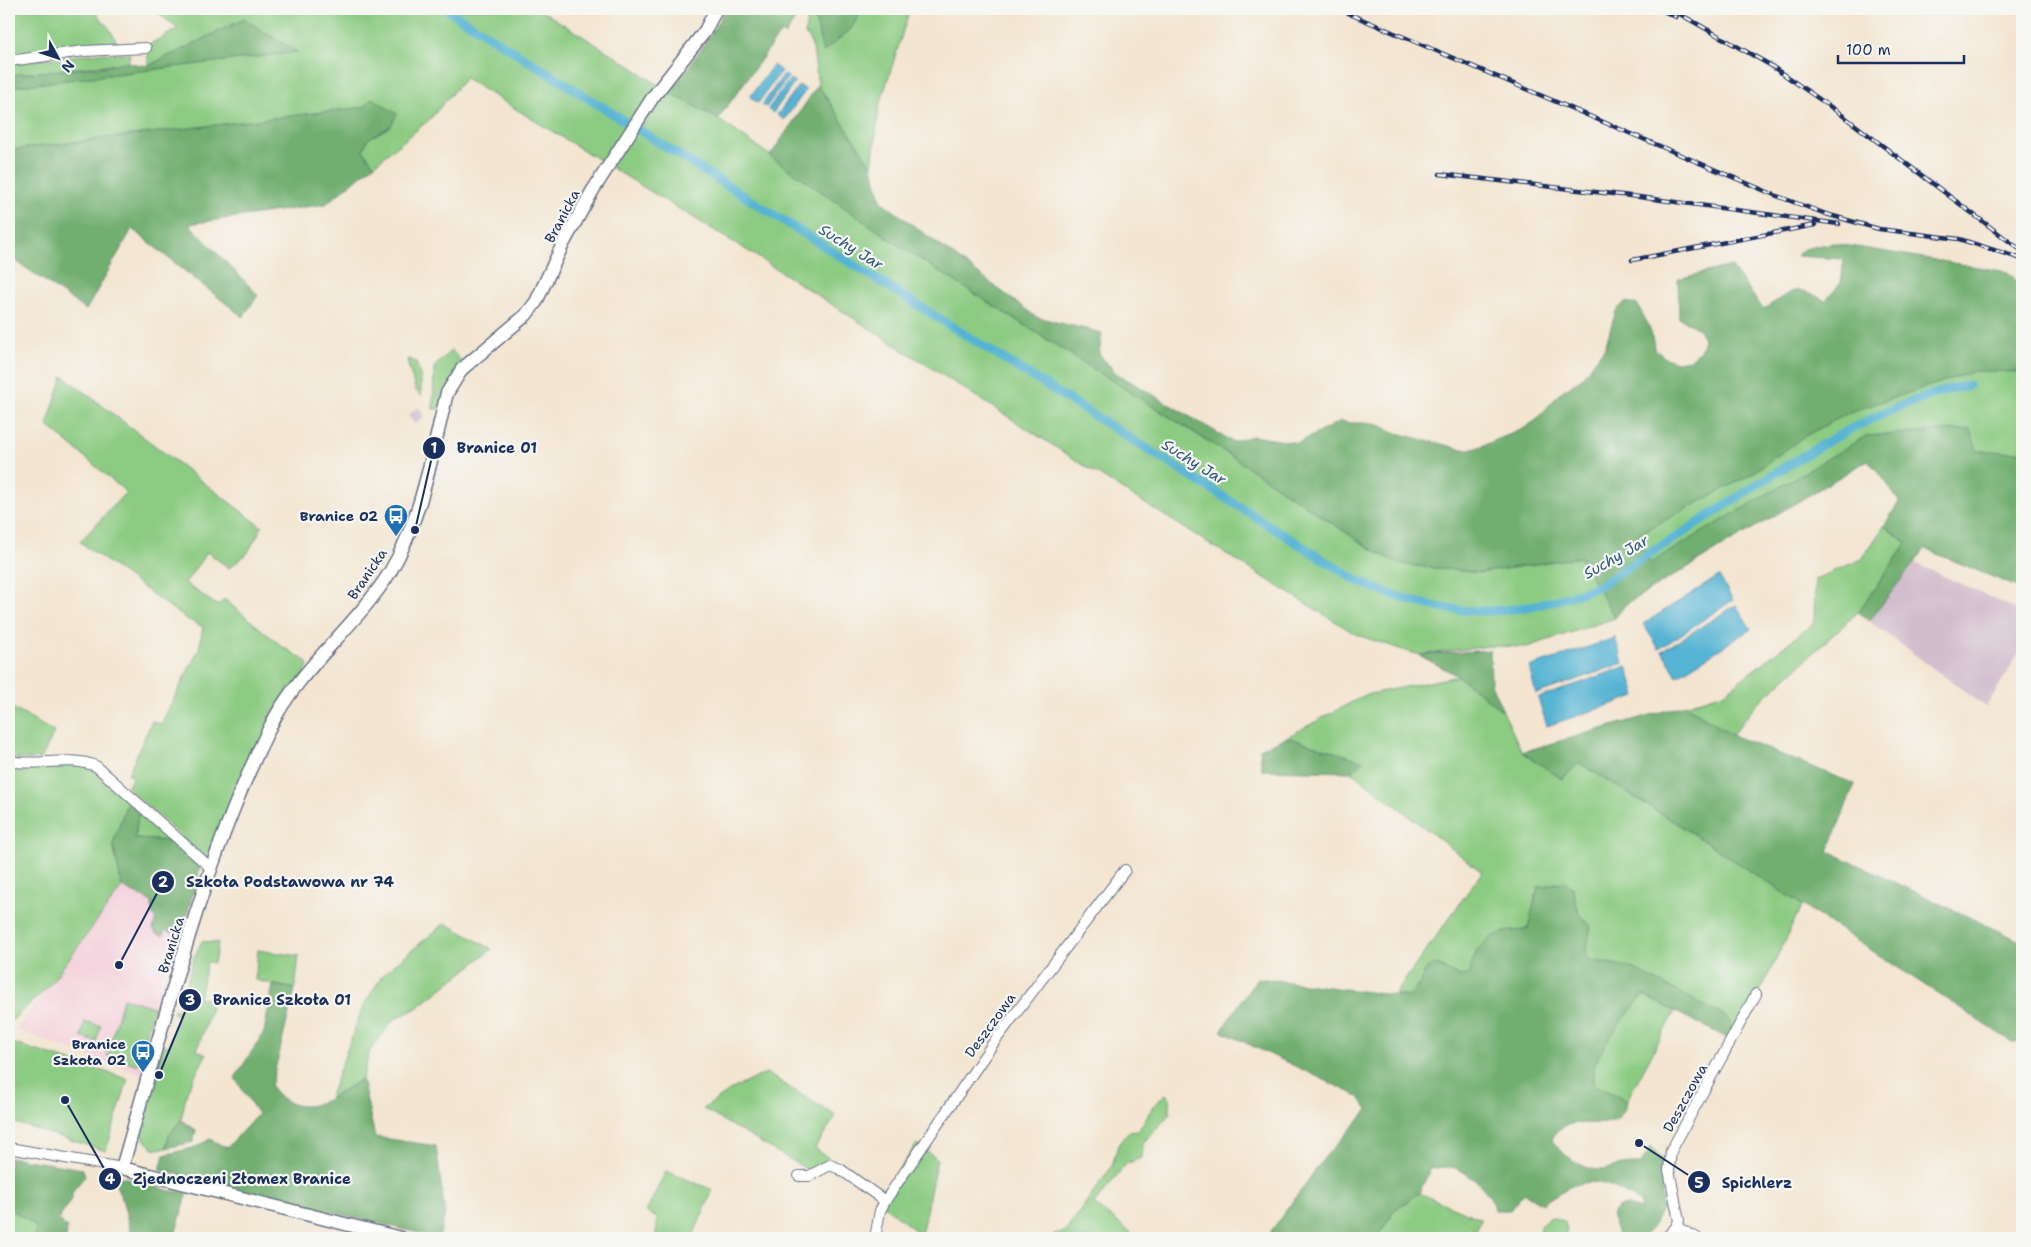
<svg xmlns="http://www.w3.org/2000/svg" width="2031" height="1247" font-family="'Shantell Sans',sans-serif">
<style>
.built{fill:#f5cfdb}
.industrial{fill:#d1bdcc}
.green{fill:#8ccb82;stroke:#547d70}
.forest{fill:#71af70;stroke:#466f67}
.water{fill:#54b3d3;stroke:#387198}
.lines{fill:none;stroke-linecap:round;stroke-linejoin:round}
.canal{stroke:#54b3d3;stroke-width:9}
.minor-casing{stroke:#676f86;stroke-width:12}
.tertiary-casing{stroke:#676f86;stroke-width:15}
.minor{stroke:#fff;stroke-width:10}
.tertiary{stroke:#fff;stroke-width:12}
.rail-casing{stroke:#1b2f5e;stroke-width:4.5}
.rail{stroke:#f6f6f2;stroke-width:2.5;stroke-dasharray:8;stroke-linecap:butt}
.labels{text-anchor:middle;stroke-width:4.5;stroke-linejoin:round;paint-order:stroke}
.street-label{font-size:14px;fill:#1b2f5e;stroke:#f6f6f2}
.poi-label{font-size:14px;font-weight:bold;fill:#1b2f5e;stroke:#f6f6f2;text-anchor:end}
.water-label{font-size:15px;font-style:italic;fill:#2c5781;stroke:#f6f6f2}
.leader{fill:none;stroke:#1b2f5e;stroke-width:2}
.callout-dot{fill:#1b2f5e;stroke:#f6f6f2;stroke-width:2}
.mark-label{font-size:15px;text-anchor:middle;font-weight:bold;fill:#fff}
.callout-label{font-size:15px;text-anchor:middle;font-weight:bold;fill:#1b2f5e;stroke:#f6f6f2;stroke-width:4.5;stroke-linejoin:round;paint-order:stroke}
</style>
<rect width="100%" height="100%" fill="#f6f6f2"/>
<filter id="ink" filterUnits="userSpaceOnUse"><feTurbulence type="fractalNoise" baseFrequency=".02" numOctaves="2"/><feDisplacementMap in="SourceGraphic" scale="10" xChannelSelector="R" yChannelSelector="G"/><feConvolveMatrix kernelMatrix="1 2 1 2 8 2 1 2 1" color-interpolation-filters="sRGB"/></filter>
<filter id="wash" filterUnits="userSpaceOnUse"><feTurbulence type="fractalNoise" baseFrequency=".0096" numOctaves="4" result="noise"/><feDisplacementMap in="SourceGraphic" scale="20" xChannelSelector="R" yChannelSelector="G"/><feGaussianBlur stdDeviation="1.12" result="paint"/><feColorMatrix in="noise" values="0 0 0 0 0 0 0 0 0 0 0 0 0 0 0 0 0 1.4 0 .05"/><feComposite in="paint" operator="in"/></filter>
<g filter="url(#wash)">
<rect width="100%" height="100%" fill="#f3e5d0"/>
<polygon class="built" points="138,865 197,882 141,1075 16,1030"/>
<g class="industrial">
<polygon points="418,407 424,414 423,418 415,424 408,415"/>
<polygon points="1915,563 2022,612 2022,648 1986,707 1869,621"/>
</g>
<g class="green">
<polygon points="9,9 92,9 109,28 120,47 9,59"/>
<polygon points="153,9 539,9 629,65 670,93 718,119 907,251 1225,452 1371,549 1400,564 1480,573 1580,557 1615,618 1527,647 1490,646 1419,655 1357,635 1115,485 748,251 465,78 429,120 374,165 363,150 368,139 391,126 372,98 365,107 9,150 9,87 297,52 244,19 148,66 148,45 178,29"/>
<polygon points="808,9 813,9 823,51 850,30 863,9 907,9 909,12 879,108 872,167 818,85 813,49 808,36 805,35"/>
<polygon points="99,53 130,54 128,63 9,75 9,63"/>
<polygon points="451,350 463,363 438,409 433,409 434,367"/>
<polygon points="409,359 416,362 421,378 421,396 416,391 407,361"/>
<polygon points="1975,371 2022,372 2022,452 1977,451 1866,436 1650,564 1637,535 1750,475 1803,437 1850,412"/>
<polygon points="63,376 262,527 247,554 229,568 207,552 185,583 218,606 224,599 283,647 306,661 308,666 206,859 127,788 133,776 128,774 152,721 161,724 199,649 203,627 185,618 80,542 126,492 47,425"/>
<polygon points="1884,526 1907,543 1858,612 1757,704 1732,735 1685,705 1724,693 1814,623 1815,579 1862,559"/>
<path d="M 1458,676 L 1503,711 L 1522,752 L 1562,779 L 1579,763 L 1684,828 L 1802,905 L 1759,994 L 1732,1031 L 1614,964 L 1589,960 L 1586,951 L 1591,926 L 1579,914 L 1572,887 C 1558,878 1547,884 1535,894 L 1534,911 L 1528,928 L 1520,932 L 1512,931 L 1477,950 L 1471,966 L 1470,974 C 1458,979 1451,973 1441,966 L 1426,969 L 1419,985 L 1408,997 L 1395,994 L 1482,872 L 1352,772 L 1363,761 L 1287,737 L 1365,695 Z"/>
<polygon points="9,706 54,732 41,759 9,759"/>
<polygon points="80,764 98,773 128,800 113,844 122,887 48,987 9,1023 9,765"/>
<polygon points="139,807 174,841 135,839"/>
<polygon points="445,923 492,949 417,1008 393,1020 370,1051 362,1079 329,1099 363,1006 384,973"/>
<polygon points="202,941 218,943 214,963 207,962 199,997 212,1000 210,1012 197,1050 206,1055 187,1091 181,1120 169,1135 166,1148 155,1149 146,1142 140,1130 164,1045 169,1046 178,1015 173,1013 174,1009 179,1010 194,957"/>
<polygon points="258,950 299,956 295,989 255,980"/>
<path d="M 1643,994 L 1675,1011 L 1627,1100 L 1594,1085 C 1584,1061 1628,1015 1643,994 Z"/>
<polygon points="123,998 154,1007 138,1065 107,1056"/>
<polygon points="85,1021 101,1026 96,1042 81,1037"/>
<polygon points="9,1042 128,1079 106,1151 9,1121"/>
<polygon points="766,1073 836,1116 815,1148 831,1160 814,1169 806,1169 703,1109 734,1088"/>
<polygon points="1166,1094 1170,1098 1170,1114 1144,1142 1141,1158 1126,1164 1094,1204 1138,1238 1051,1238 1054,1234 1065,1232 1112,1166 1118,1145 1128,1132 1138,1131 1154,1105"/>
<polygon points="917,1144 937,1159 921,1235 884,1206 882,1194"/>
<polygon points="666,1171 713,1190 692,1238 655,1238 658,1219 646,1212"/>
<polygon points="1419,1193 1481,1219 1476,1231 1468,1228 1463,1238 1378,1238 1393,1211"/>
<polygon points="9,1209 34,1224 37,1232 33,1238 9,1238"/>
<polygon points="1551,1217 1564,1221 1567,1229 1565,1238 1542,1238 1540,1232 1541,1225"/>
</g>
<g class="forest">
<path d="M 725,9 L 767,9 L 773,17 L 788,9 L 802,9 L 785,35 L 781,32 L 718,119 L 670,93 C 689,65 710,39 725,9 Z"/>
<polygon points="813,9 863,9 850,30 823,52"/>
<polygon points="244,19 297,52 9,87 9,75 109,66 123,62 148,66"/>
<path d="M 818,85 L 872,167 L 882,202 L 1036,317 L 1102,333 L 1099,354 L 1116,373 L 1233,442 L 1252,436 L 1298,443 L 1341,421 L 1348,423 L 1374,423 L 1397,433 L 1461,449 L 1474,449 L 1523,429 L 1535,421 L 1561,392 L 1582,378 L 1605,347 L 1616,311 L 1625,302 L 1637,304 L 1649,326 L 1655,349 L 1664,357 L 1676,362 L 1690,360 L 1700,351 L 1704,340 L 1699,329 L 1679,318 L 1678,279 L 1731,266 L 1763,309 C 1793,293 1791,281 1825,301 L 1841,283 L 1844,259 L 1796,256 L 1804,249 L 1832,243 L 2008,272 L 2022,287 L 2022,372 L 1975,371 L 1850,412 L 1803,437 L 1750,475 L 1637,535 L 1650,563 L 1866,436 L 1970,429 L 1977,451 L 2022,452 L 2022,589 L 1925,549 L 1869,621 L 1858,612 L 1907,543 L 1884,526 L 1899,502 L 1886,482 L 1868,460 L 1626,604 L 1615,618 L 1580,557 L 1480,573 L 1400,564 L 1371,549 L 1225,452 L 907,251 L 770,156 Z"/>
<polygon points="372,98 397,114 391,126 368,139 363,150 374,165 326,204 189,224 258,295 243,317 132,229 86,310 9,256 9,150 365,107"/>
<polygon points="1490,650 1491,684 1503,711 1458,676 1419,655"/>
<polygon points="1685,705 1732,735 1855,784 1828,851 2022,942 2022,1041 2012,1042 1684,828 1579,763 1562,779 1522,752"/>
<polygon points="1287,737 1364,761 1352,772 1262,770 1260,749"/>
<polygon points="128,800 139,807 135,839 174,841 200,867 180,941 175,940 177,934 165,930 163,936 156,933 153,929 156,918 152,915 152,902 122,887 113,844"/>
<path d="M 1565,882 L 1572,887 L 1579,914 L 1591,926 L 1586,951 L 1589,960 L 1630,967 L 1725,1016 C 1732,1024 1733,1029 1729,1039 L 1643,995 C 1628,1015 1584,1061 1594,1085 L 1627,1100 C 1620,1146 1566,1103 1552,1140 C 1561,1154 1584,1171 1602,1170 C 1607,1170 1612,1167 1617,1166 C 1625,1164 1633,1164 1641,1164 L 1651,1147 L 1662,1160 L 1662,1209 L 1653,1227 L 1642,1238 L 1619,1238 L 1611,1215 L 1617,1208 L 1625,1205 L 1641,1210 L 1640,1202 C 1599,1176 1582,1175 1542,1204 L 1524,1193 L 1510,1210 L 1495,1210 C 1494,1195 1470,1173 1455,1168 C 1449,1166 1438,1168 1431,1168 L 1419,1193 L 1393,1211 L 1378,1238 L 1266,1238 L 1325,1157 L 1368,1110 L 1358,1096 L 1221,1031 L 1257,978 L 1408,997 L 1419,985 L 1426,969 L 1433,964 C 1447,967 1454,980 1470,974 C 1472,953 1484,937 1505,932 C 1514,930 1519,932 1528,928 L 1538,887 Z"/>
<path d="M 273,985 L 295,989 L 271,1086 C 299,1125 332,1098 362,1079 L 375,1137 L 436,1146 L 445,1214 L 439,1238 L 160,1170 L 164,1155 L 196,1147 L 210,1139 L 227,1148 L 258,1114 L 235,1078 L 264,1032 Z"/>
<polygon points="181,1120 196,1130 193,1142 166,1148 169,1135"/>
<polygon points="9,1157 83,1169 85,1176 72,1192 72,1199 58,1220 67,1228 66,1238 33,1238 36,1232 34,1224 9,1209"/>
<polygon points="112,1175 144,1182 170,1191 188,1192 174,1238 129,1238 131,1234 123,1202"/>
</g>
<g class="water">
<polygon points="773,65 781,71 758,103 750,97"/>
<polygon points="784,74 788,77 766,107 762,105"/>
<polygon points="790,79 795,82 773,113 768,109"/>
<polygon points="799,85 806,90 784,120 777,115"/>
<polygon points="1719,576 1733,600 1659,649 1643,624"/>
<polygon points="1736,605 1751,629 1677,676 1662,651"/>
<polygon points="1615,638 1623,663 1536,694 1529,667"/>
<polygon points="1627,666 1636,696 1547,726 1538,698"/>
</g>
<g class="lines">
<path class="canal" d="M 446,9 L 1356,580 C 1441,619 1507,621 1594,588 C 1603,585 1612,577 1620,572 C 1638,561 1656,549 1675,538 C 1767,480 1860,408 1969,385"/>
</g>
</g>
<g filter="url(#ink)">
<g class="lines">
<defs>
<g id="minor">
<polyline points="9,61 84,51 146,48"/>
<path d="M 9,761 C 38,767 67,755 96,766 L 211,868"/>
<polyline points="9,1148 122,1168"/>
<polyline points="799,1176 809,1176 830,1165 840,1169 885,1201"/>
<polyline points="1676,1227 1697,1238"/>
<polyline points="875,1238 880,1211 885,1201 994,1042 1125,870"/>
<polyline points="1666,1238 1676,1227 1679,1221 1669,1170 1671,1151 1756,994"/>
</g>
<path id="tertiary" d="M 401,1238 L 122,1168 C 165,1020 201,866 270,727 C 299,668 356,627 390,572 C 422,518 432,453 447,393 L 462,369 L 526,315 L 536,302 L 563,244 L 593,190 L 653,97 L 705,31 L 716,9"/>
</defs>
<use href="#minor" class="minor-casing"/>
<use href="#tertiary" class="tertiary-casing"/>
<use href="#minor" class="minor"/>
<use href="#tertiary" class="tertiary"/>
<defs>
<g id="rail">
<polyline points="1338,9 1777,196 1826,214 1879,229 1959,239 2022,259"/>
<polyline points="1659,9 1676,17"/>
<polyline points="1671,9 1770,65 1838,112 2022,251"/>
<polyline points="1440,174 1639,197 1839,224"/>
<polyline points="1632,260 1815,225"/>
</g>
</defs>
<use href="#rail" class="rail-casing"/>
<use href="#rail" class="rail"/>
</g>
</g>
<defs>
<symbol id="bus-pin" viewBox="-11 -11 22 30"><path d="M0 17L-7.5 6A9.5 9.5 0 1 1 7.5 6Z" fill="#1f6fb2" stroke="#f6f6f2"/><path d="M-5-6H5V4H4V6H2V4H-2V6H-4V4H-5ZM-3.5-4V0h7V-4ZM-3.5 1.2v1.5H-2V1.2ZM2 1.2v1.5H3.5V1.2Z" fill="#fff"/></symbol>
</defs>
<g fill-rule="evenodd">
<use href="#bus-pin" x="382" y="502" width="28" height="38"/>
<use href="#bus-pin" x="129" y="1038" width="28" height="38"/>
</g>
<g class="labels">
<g class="street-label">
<text transform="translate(562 216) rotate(-62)" y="5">Branicka</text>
<text transform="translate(367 574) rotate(-56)" y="5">Branicka</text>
<text transform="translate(171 945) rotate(-73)" y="5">Branicka</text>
<text transform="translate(990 1025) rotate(-54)" y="5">Deszczowa</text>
<text transform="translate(1685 1098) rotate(-61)" y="5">Deszczowa</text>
</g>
<g class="poi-label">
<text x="378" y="521">Branice 02</text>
<text x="126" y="1049">Branice<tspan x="126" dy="16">Szkoła 02</tspan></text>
</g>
<g class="water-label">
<text transform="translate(851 247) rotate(32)" y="5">Suchy Jar</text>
<text transform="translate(1194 462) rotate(32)" y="5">Suchy Jar</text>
<text transform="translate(1616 557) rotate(-30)" y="5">Suchy Jar</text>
</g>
</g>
<path class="leader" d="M415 530L434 448M119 965L163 882M159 1075L190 1000M65 1100L110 1179M1639 1143L1699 1182"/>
<g class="callout-dot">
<circle cx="415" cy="530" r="5"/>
<circle cx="119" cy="965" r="5"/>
<circle cx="159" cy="1075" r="5"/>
<circle cx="65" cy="1100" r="5"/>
<circle cx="1639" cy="1143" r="5"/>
<circle cx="434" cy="448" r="12"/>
<circle cx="163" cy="882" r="12"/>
<circle cx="190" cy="1000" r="12"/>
<circle cx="110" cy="1179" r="12"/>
<circle cx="1699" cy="1182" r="12"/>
</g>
<g class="mark-label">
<text x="434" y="453">1</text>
<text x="163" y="887">2</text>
<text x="190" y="1005">3</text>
<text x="110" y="1184">4</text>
<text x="1699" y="1188">5</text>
</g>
<g class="callout-label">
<text x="497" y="453">Branice 01</text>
<text x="290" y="887">Szkoła Podstawowa nr 74</text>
<text x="282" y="1005">Branice Szkoła 01</text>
<text x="242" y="1184">Zjednoczeni Złomex Branice</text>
<text x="1757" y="1188">Spichlerz</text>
</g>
<rect width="2031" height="1247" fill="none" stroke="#f6f6f2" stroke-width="30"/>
<g transform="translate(58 58) rotate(130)" stroke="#f6f6f2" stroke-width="4" paint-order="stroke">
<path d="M0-4L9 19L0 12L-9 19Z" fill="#1b2f5e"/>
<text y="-8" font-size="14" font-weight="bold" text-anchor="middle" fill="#1b2f5e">N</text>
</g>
<path d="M1838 55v8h126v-8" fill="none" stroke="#1b2f5e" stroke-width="2.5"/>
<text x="1846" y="55" font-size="15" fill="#1b2f5e" stroke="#f6f6f2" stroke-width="4" paint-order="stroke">100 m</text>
</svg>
